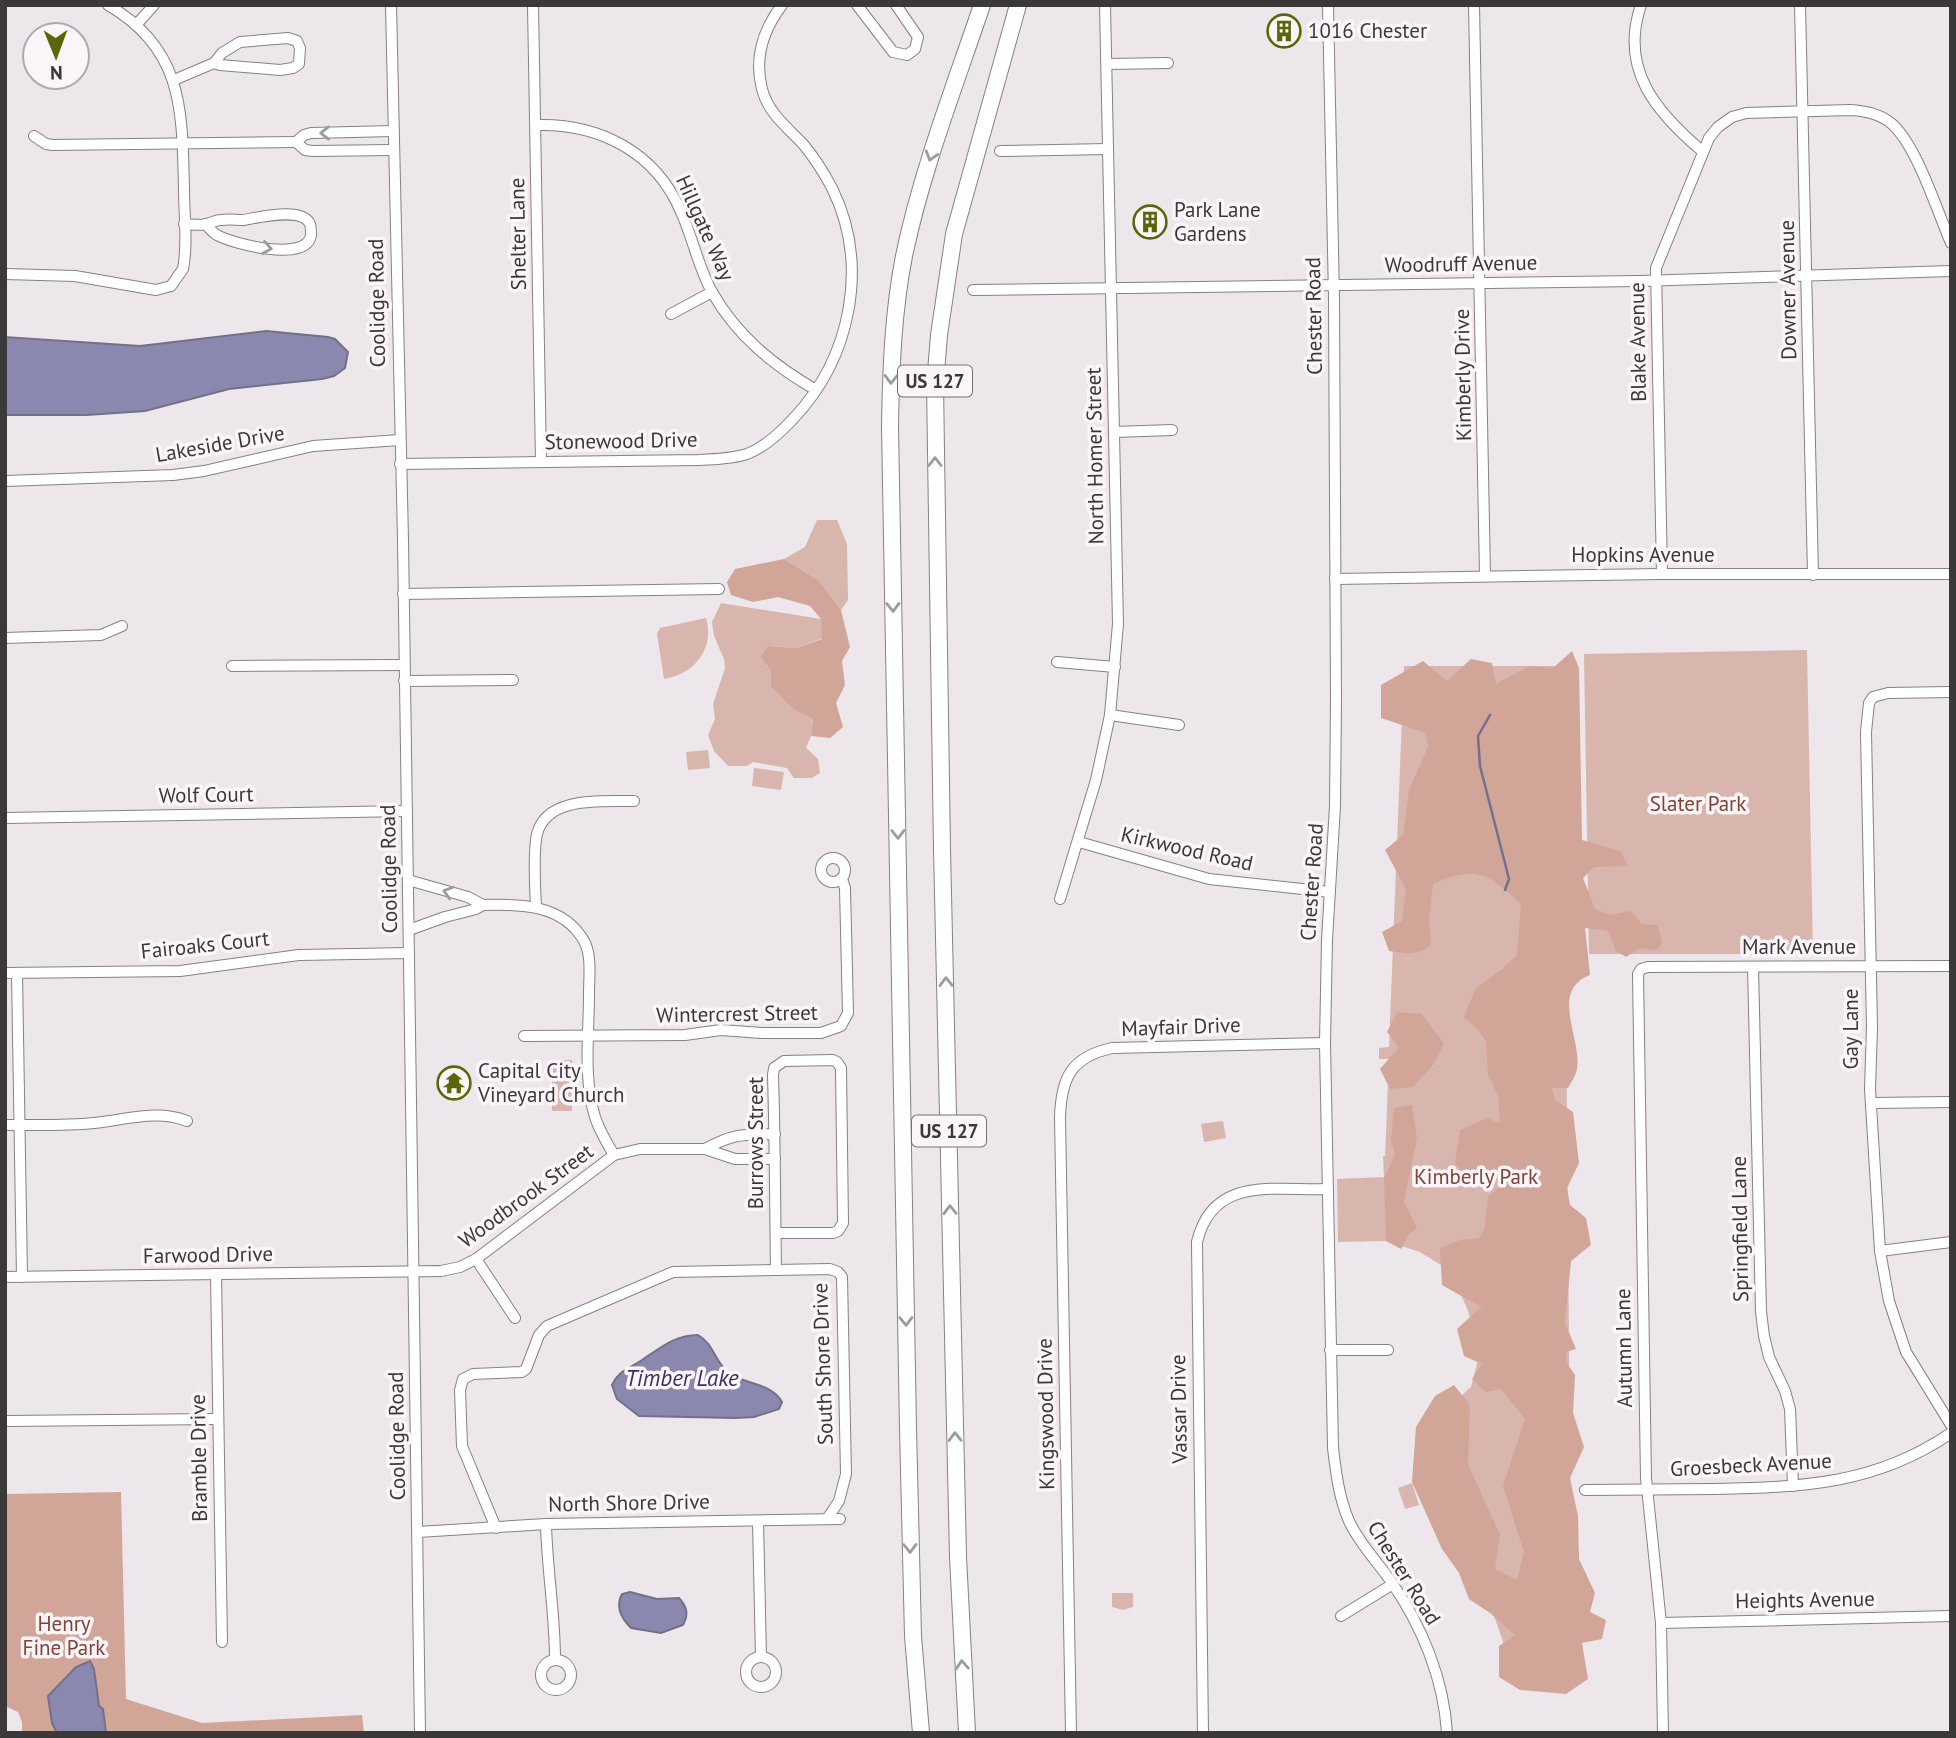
<svg xmlns="http://www.w3.org/2000/svg" width="1956" height="1738" font-family="'PT Sans',sans-serif">
<style>
.green{fill:#d8b6ad}
.forest{fill:#d2a599}
.water{fill:#8a88ae;stroke:#72708b;stroke-width:2}
.lines{fill:none;stroke-linecap:round;stroke-linejoin:round}
.stream{stroke:#72708b;stroke-width:2.5}
.minor-casing{stroke:#878184;stroke-width:12}
.highway-casing{stroke:#878184;stroke-width:18}
.minor{stroke:#fff;stroke-width:10}
.highway{stroke:#fff;stroke-width:16}
.oneway{stroke:#9d9c9c}
.labels{text-anchor:middle;stroke-width:7;stroke-linejoin:round;paint-order:stroke}
.shield{fill:#fbf4f8;stroke:#757073;stroke-width:2}
.shield-label{font-size:19px;font-weight:bold;fill:#3b383a}
.poi-label{font-size:21px;fill:#3b383a;stroke:#fbf4f8;text-anchor:start}
.street-label{font-size:21px;fill:#3b383a;stroke:#fbf4f8}
.park-label{font-size:21px;fill:#7f4434;stroke:#fbf4f8}
.water-label{font-size:23px;font-style:italic;fill:#383164;stroke:#fbf4f8}
</style>
<rect width="100%" height="100%" fill="#ede6ea"/>
<g class="green">
<polygon points="817,520 837,520 847,544 848,600 841,610 818,580 784,559 805,547"/>
<polygon points="721,603 821,619 823,638 796,648 768,646 771,670 794,710 813,719 811,736 806,748 818,759 820,773 812,778 794,778 787,768 753,762 747,766 728,766 714,751 708,735 715,719 713,704 725,668 724,659 714,636 712,622"/>
<path d="M 706,618 C 715,649 694,674 664,679 L 657,634 L 660,628 Z"/>
<polygon points="1807,650 1813,954 1589,954 1584,654"/>
<polygon points="1404,666 1563,666 1572,1684 1518,1684 1486,1593 1446,1410 1471,1387 1480,1352 1467,1308 1449,1270 1420,1252 1386,1241 1338,1242 1337,1179 1384,1177 1383,1156 1385,1156 1389,1059 1379,1059 1379,1048 1389,1047"/>
<polygon points="708,750 710,768 688,770 686,752"/>
<polygon points="754,768 784,772 781,790 752,786"/>
<rect x="552" y="1060" width="20" height="51"/>
<polygon points="1223,1121 1226,1138 1204,1142 1201,1124"/>
<polygon points="1412,1483 1419,1505 1405,1509 1398,1488"/>
<polygon points="1112,1593 1133,1593 1133,1607 1123,1610 1112,1607"/>
</g>
<g class="forest">
<polygon points="784,559 818,580 841,610 850,647 842,661 845,685 836,703 843,727 830,738 811,736 813,719 794,710 771,686 771,670 761,657 768,646 796,648 822,639 821,619 810,606 778,597 753,602 731,595 727,582 735,569"/>
<path d="M 1572,651 L 1579,668 L 1582,840 L 1620,851 L 1628,866 L 1594,867 L 1583,878 L 1595,909 L 1610,915 L 1631,911 L 1642,924 L 1658,925 L 1662,944 L 1656,950 L 1640,948 L 1626,957 L 1616,951 L 1608,931 L 1585,928 L 1590,975 C 1549,991 1582,1038 1577,1069 C 1576,1075 1571,1083 1568,1088 L 1552,1088 L 1555,1100 L 1573,1112 L 1579,1163 L 1567,1188 L 1570,1205 L 1586,1218 L 1591,1245 L 1571,1261 L 1565,1323 L 1576,1349 L 1566,1352 L 1566,1362 L 1575,1375 L 1573,1413 L 1584,1447 L 1570,1478 L 1578,1516 L 1579,1559 L 1595,1593 L 1590,1612 L 1606,1620 L 1602,1639 L 1582,1643 L 1588,1679 L 1566,1694 L 1520,1690 L 1499,1677 L 1499,1646 L 1515,1635 L 1490,1613 L 1469,1599 L 1459,1573 L 1442,1549 L 1412,1482 L 1416,1427 L 1435,1396 L 1454,1385 L 1470,1405 L 1468,1464 L 1500,1535 L 1495,1569 L 1517,1580 L 1524,1552 L 1503,1486 L 1525,1419 L 1501,1389 L 1486,1392 L 1472,1379 L 1482,1364 L 1464,1356 L 1457,1329 L 1481,1307 L 1442,1285 L 1440,1248 L 1460,1240 L 1480,1238 L 1485,1227 L 1488,1196 L 1504,1184 L 1509,1170 L 1467,1177 L 1455,1163 L 1460,1130 L 1487,1118 L 1500,1123 L 1498,1096 L 1488,1074 L 1486,1042 L 1479,1031 L 1464,1017 L 1476,988 L 1502,969 L 1517,955 L 1521,904 C 1488,874 1477,864 1433,884 L 1429,919 L 1431,944 C 1419,957 1405,953 1389,951 L 1382,932 L 1402,921 L 1406,889 L 1385,850 L 1403,835 L 1409,790 L 1428,747 L 1426,733 L 1381,718 L 1381,685 L 1423,661 L 1447,681 L 1471,659 L 1492,663 L 1496,684 L 1529,666 L 1553,668 Z"/>
<polygon points="1397,1012 1422,1014 1444,1044 1433,1065 1413,1087 1390,1089 1380,1069 1399,1047 1387,1032"/>
<polygon points="1412,1105 1417,1138 1404,1202 1417,1227 1408,1236 1401,1249 1386,1241 1384,1178 1395,1155 1391,1140 1394,1108"/>
<polygon points="121,1492 126,1699 202,1723 362,1715 364,1733 22,1733 22,1722 18,1712 5,1706 5,1494"/>
</g>
<g class="water">
<polygon points="266,331 328,337 335,339 348,352 345,368 334,376 322,379 229,389 145,411 87,415 5,415 5,337 140,346"/>
<path d="M 698,1335 C 714,1344 715,1363 729,1373 C 746,1385 772,1383 782,1402 L 779,1409 L 754,1417 L 735,1418 L 639,1416 L 617,1399 L 612,1385 C 619,1370 629,1369 642,1360 C 660,1348 675,1335 698,1335 Z"/>
<path d="M 630,1592 L 657,1599 L 679,1598 C 687,1607 689,1614 683,1625 L 661,1633 L 631,1628 C 621,1618 615,1607 622,1594 Z"/>
<polygon points="90,1661 94,1669 99,1706 103,1709 106,1733 57,1733 52,1723 48,1696 76,1667"/>
</g>
<g class="lines">
<polyline class="stream" points="1490,715 1478,736 1480,766 1509,879 1505,890"/>
<defs>
<g id="minor">
<polyline points="391,5 403,540 420,1733"/>
<polyline points="533,5 541,462"/>
<polyline points="857,5 893,52 907,55 915,49 918,37 896,5"/>
<path d="M 1328,5 L 1334,298 L 1336,699 L 1335,806 L 1327,940 L 1325,1043 L 1333,1448 C 1336,1473 1339,1498 1349,1521 C 1360,1545 1378,1562 1392,1583 C 1422,1626 1444,1680 1447,1733"/>
<polyline points="1474,5 1485,576"/>
<path d="M 1641,5 C 1619,69 1656,112 1702,151"/>
<polyline points="1800,5 1813,575"/>
<polyline points="136,25 154,5"/>
<polyline points="1107,64 1168,63"/>
<polyline points="174,80 214,63 222,53 240,42 288,38 297,41 300,48 299,64 293,68 280,70 220,65 214,63"/>
<path d="M 536,125 C 599,123 656,152 681,212 C 693,238 698,267 712,292 C 737,336 773,365 816,390"/>
<polyline points="393,131 311,133 304,135 296,142 305,150 313,151 393,150"/>
<polyline points="34,136 46,144 53,145 296,142"/>
<polyline points="1000,151 1108,149"/>
<path d="M 184,224 C 191,224 199,226 206,224 C 212,223 215,220 221,220 C 229,219 236,220 243,220 C 257,218 302,206 310,224 C 311,225 311,234 311,235 C 307,263 233,244 217,235 C 213,233 209,228 205,224"/>
<path d="M 5,274 L 75,276 L 156,290 L 171,286 L 183,269 C 188,244 184,215 184,189 C 182,111 184,49 108,5"/>
<polyline points="973,290 1641,281 1951,271"/>
<polyline points="671,314 712,292"/>
<polyline points="1114,432 1172,430"/>
<path d="M 400,464 L 699,460 C 715,459 732,459 747,454 C 765,447 780,433 793,419 C 851,358 870,265 832,188 C 824,173 814,157 803,144 C 787,127 768,113 762,89 C 754,58 763,30 782,5"/>
<polyline points="5,481 173,475 204,471 313,446 400,440"/>
<path d="M 1662,574 L 1656,268 L 1709,138 L 1718,127 L 1732,117 L 1746,113 L 1851,110 C 1866,111 1881,114 1892,124 C 1917,146 1937,211 1951,243"/>
<polyline points="1335,579 1662,574 1951,574"/>
<polyline points="403,594 719,589"/>
<polyline points="5,638 101,635 122,626"/>
<polyline points="1057,662 1115,667"/>
<polyline points="232,666 404,665"/>
<polyline points="404,681 513,680"/>
<polyline points="1951,692 1888,693 1873,697 1869,703 1866,732 1872,1027 1870,1089 1880,1251 1889,1301 1906,1352 1951,1425"/>
<polyline points="1110,715 1179,725"/>
<polyline points="5,818 407,811"/>
<polyline points="1079,842 1209,879 1330,892"/>
<circle cx="833" cy="870" r="12"/>
<polyline points="408,880 468,897 483,905 476,909 445,917 409,930"/>
<polyline points="1060,899 1096,780 1110,715 1118,624 1105,5"/>
<path d="M 483,905 C 520,904 563,904 584,941 C 592,955 589,977 589,994 C 589,1033 583,1078 595,1117 C 599,1130 607,1143 614,1155"/>
<path d="M 536,907 C 535,888 533,852 537,834 C 547,795 604,802 634,801"/>
<polyline points="1753,967 1761,1312 1764,1336 1769,1357 1785,1391 1790,1409 1793,1486"/>
<polyline points="5,973 180,971 299,955 409,953"/>
<polyline points="17,973 22,1277"/>
<polyline points="524,1036 685,1035 721,1030 762,1033 821,1033 841,1026 848,1013 845,888 842,879"/>
<polyline points="1871,1103 1951,1102"/>
<path d="M 5,1125 C 35,1125 65,1126 94,1123 C 125,1120 157,1109 187,1121"/>
<path d="M 705,1149 C 734,1133 742,1135 775,1134"/>
<path d="M 776,1233 L 833,1233 L 838,1231 L 843,1223 L 841,1068 L 837,1062 L 833,1060 L 784,1061 L 774,1068 L 773,1075 C 775,1140 775,1205 776,1269"/>
<polyline points="1880,1251 1951,1242"/>
<polyline points="476,1259 515,1318"/>
<polyline points="216,1274 222,1642"/>
<polyline points="5,1277 441,1271 460,1267 476,1259 614,1155 640,1149 705,1149 735,1159 775,1159"/>
<polyline points="1330,1350 1388,1350"/>
<polyline points="5,1421 217,1419"/>
<path d="M 1585,1490 C 1628,1490 1671,1489 1714,1489 C 1802,1487 1875,1485 1951,1433"/>
<polyline points="758,1521 761,1657"/>
<path d="M 546,1524 C 547,1569 555,1614 555,1659"/>
<polyline points="496,1528 462,1446 460,1390 463,1379 473,1374 522,1372 526,1369 539,1335 547,1326 673,1272 830,1269 838,1272 842,1277 846,1474 839,1501 827,1519"/>
<polyline points="418,1532 546,1524 840,1519"/>
<polyline points="1341,1616 1393,1584"/>
<polyline points="1661,1623 1951,1616"/>
<circle cx="761" cy="1672" r="15"/>
<circle cx="556" cy="1675" r="15"/>
<path d="M 1071,1733 L 1060,1118 C 1061,1078 1071,1057 1112,1048 L 1325,1043"/>
<path d="M 1203,1733 L 1197,1242 C 1213,1175 1274,1191 1328,1189"/>
<polyline points="1663,1733 1661,1623 1646,1478 1638,974 1641,969 1648,967 1951,966"/>
</g>
<g id="highway">
<path d="M 921,1733 L 913,1636 L 908,1428 L 890,426 C 891,369 893,312 904,256 C 922,170 954,88 982,5"/>
<polyline points="967,1733 958,1557 942,849 935,384 939,335 954,234 1018,5"/>
</g>
</defs>
<use href="#minor" class="minor-casing"/>
<use href="#highway" class="highway-casing"/>
<use href="#minor" class="minor"/>
<use href="#highway" class="highway"/>
</g>
<defs><path id="oneway-chevron" d="M-2-3.5L2.5 0L-2 3.5" fill="none" stroke-width="1.6" stroke-linecap="round" stroke-linejoin="round" transform="scale(1.75)"/></defs>
<g class="oneway">
<use href="#oneway-chevron" transform="translate(325 133) rotate(179)"/>
<use href="#oneway-chevron" transform="translate(931 156) rotate(107)"/>
<use href="#oneway-chevron" transform="translate(267 248) rotate(10)"/>
<use href="#oneway-chevron" transform="translate(891 379) rotate(91)"/>
<use href="#oneway-chevron" transform="translate(935 462) rotate(-90)"/>
<use href="#oneway-chevron" transform="translate(893 607) rotate(89)"/>
<use href="#oneway-chevron" transform="translate(898 834) rotate(89)"/>
<use href="#oneway-chevron" transform="translate(448 892) rotate(-164)"/>
<use href="#oneway-chevron" transform="translate(946 982) rotate(-91)"/>
<use href="#oneway-chevron" transform="translate(950 1210) rotate(-91)"/>
<use href="#oneway-chevron" transform="translate(906 1321) rotate(89)"/>
<use href="#oneway-chevron" transform="translate(955 1437) rotate(-91)"/>
<use href="#oneway-chevron" transform="translate(910 1548) rotate(89)"/>
<use href="#oneway-chevron" transform="translate(962 1665) rotate(-94)"/>
</g>
<defs>
<symbol id="building-ring" viewBox="-11 -11 22 22"><circle r="9.5" fill="#fbf4f8" stroke="#5b6609" stroke-width="1.5"/><path d="M-4-6H4V6H1V3H-1V6H-4ZM-2.5-4.3h1.7v1.8h-1.7ZM.8-4.3h1.7v1.8H.8ZM-2.5-1h1.7V.8h-1.7ZM.8-1h1.7V.8H.8Z" fill="#5b6609"/></symbol>
<symbol id="temple-ring" viewBox="-11 -11 22 22"><circle r="9.5" fill="#fbf4f8" stroke="#5b6609" stroke-width="1.5"/><path d="M0-6L5-2H3V0L6.5 2.5H4V6H1.5V3h-3V6H-4V2.5H-6.5L-3 0V-2H-5Z" fill="#5b6609"/></symbol>
</defs>
<g fill-rule="evenodd">
<use href="#building-ring" x="1265" y="12" width="38" height="38"/>
<use href="#building-ring" x="1131" y="203" width="38" height="38"/>
<use href="#temple-ring" x="435" y="1064" width="38" height="38"/>
</g>
<g class="labels">
<g class="shield">
<rect x="898" y="365.5" width="74" height="31" rx="5"/>
<rect x="912" y="1115.5" width="74" height="31" rx="5"/>
</g>
<g class="shield-label">
<text x="935" y="388">US 127</text>
<text x="949" y="1138">US 127</text>
</g>
<g class="poi-label">
<text x="1308" y="38">1016 Chester</text>
<text x="1174" y="217">Park Lane<tspan x="1174" dy="24">Gardens</tspan></text>
<text x="478" y="1078">Capital City<tspan x="478" dy="24">Vineyard Church</tspan></text>
</g>
<g class="street-label">
<text transform="translate(705 228) rotate(66)" y="7">Hillgate Way</text>
<text transform="translate(518 234) rotate(-91)" y="7">Shelter Lane</text>
<text transform="translate(1461 264) rotate(-1)" y="7">Woodruff Avenue</text>
<text transform="translate(1788 290) rotate(-91)" y="7">Downer Avenue</text>
<text transform="translate(377 303) rotate(-91)" y="7">Coolidge Road</text>
<text transform="translate(1314 316) rotate(-91)" y="7">Chester Road</text>
<text transform="translate(1638 342) rotate(-91)" y="7">Blake Avenue</text>
<text transform="translate(1463 375) rotate(-91)" y="7">Kimberly Drive</text>
<text transform="translate(621 441) rotate(-1)" y="7">Stonewood Drive</text>
<text transform="translate(220 444) rotate(-10)" y="7">Lakeside Drive</text>
<text transform="translate(1095 456) rotate(-91)" y="7">North Homer Street</text>
<text x="1643" y="562">Hopkins Avenue</text>
<text transform="translate(206 795) rotate(-1)" y="7">Wolf Court</text>
<text transform="translate(1187 849) rotate(13)" y="7">Kirkwood Road</text>
<text transform="translate(389 869) rotate(-91)" y="7">Coolidge Road</text>
<text transform="translate(1312 882) rotate(-86)" y="7">Chester Road</text>
<text transform="translate(205 945) rotate(-6)" y="7">Fairoaks Court</text>
<text x="1799" y="954">Mark Avenue</text>
<text transform="translate(737 1014) rotate(-1)" y="7">Wintercrest Street</text>
<text transform="translate(1181 1027) rotate(-2)" y="7">Mayfair Drive</text>
<text transform="translate(1851 1029) rotate(-90)" y="7">Gay Lane</text>
<text transform="translate(756 1143) rotate(-90)" y="7">Burrows Street</text>
<text transform="translate(526 1196) rotate(-36)" y="7">Woodbrook Street</text>
<text transform="translate(1740 1229) rotate(-91)" y="7">Springfield Lane</text>
<text transform="translate(208 1255) rotate(-1)" y="7">Farwood Drive</text>
<text transform="translate(1624 1348) rotate(-91)" y="7">Autumn Lane</text>
<text transform="translate(823 1364) rotate(-92)" y="7">South Shore Drive</text>
<text transform="translate(1179 1409) rotate(-91)" y="7">Vassar Drive</text>
<text transform="translate(1046 1414) rotate(-91)" y="7">Kingswood Drive</text>
<text transform="translate(397 1436) rotate(-91)" y="7">Coolidge Road</text>
<text transform="translate(199 1458) rotate(-91)" y="7">Bramble Drive</text>
<text transform="translate(1751 1465) rotate(-3)" y="7">Groesbeck Avenue</text>
<text transform="translate(629 1503) rotate(-1)" y="7">North Shore Drive</text>
<text transform="translate(1404 1573) rotate(58)" y="7">Chester Road</text>
<text transform="translate(1805 1600) rotate(-1)" y="7">Heights Avenue</text>
</g>
<g class="park-label">
<text x="1698" y="811">Slater Park</text>
<text x="1476" y="1184">Kimberly Park</text>
<text x="64" y="1631">Henry<tspan x="64" dy="24">Fine Park</tspan></text>
</g>
<g class="water-label">
<text x="682" y="1386">Timber Lake</text>
</g>
</g>
<rect width="1956" height="1738" fill="none" stroke="#3b383a" stroke-width="14"/>
<g transform="translate(56 56) rotate(179)"><circle r="33" fill="#fbf4f8" stroke="#aea9ac" stroke-width="2"/>
<path d="M0-5L12 26L0 18L-12 26Z" fill="#5b6609"/>
<text y="-10" font-size="19" font-weight="bold" text-anchor="middle" fill="#3b383a">N</text>
</g>
</svg>
